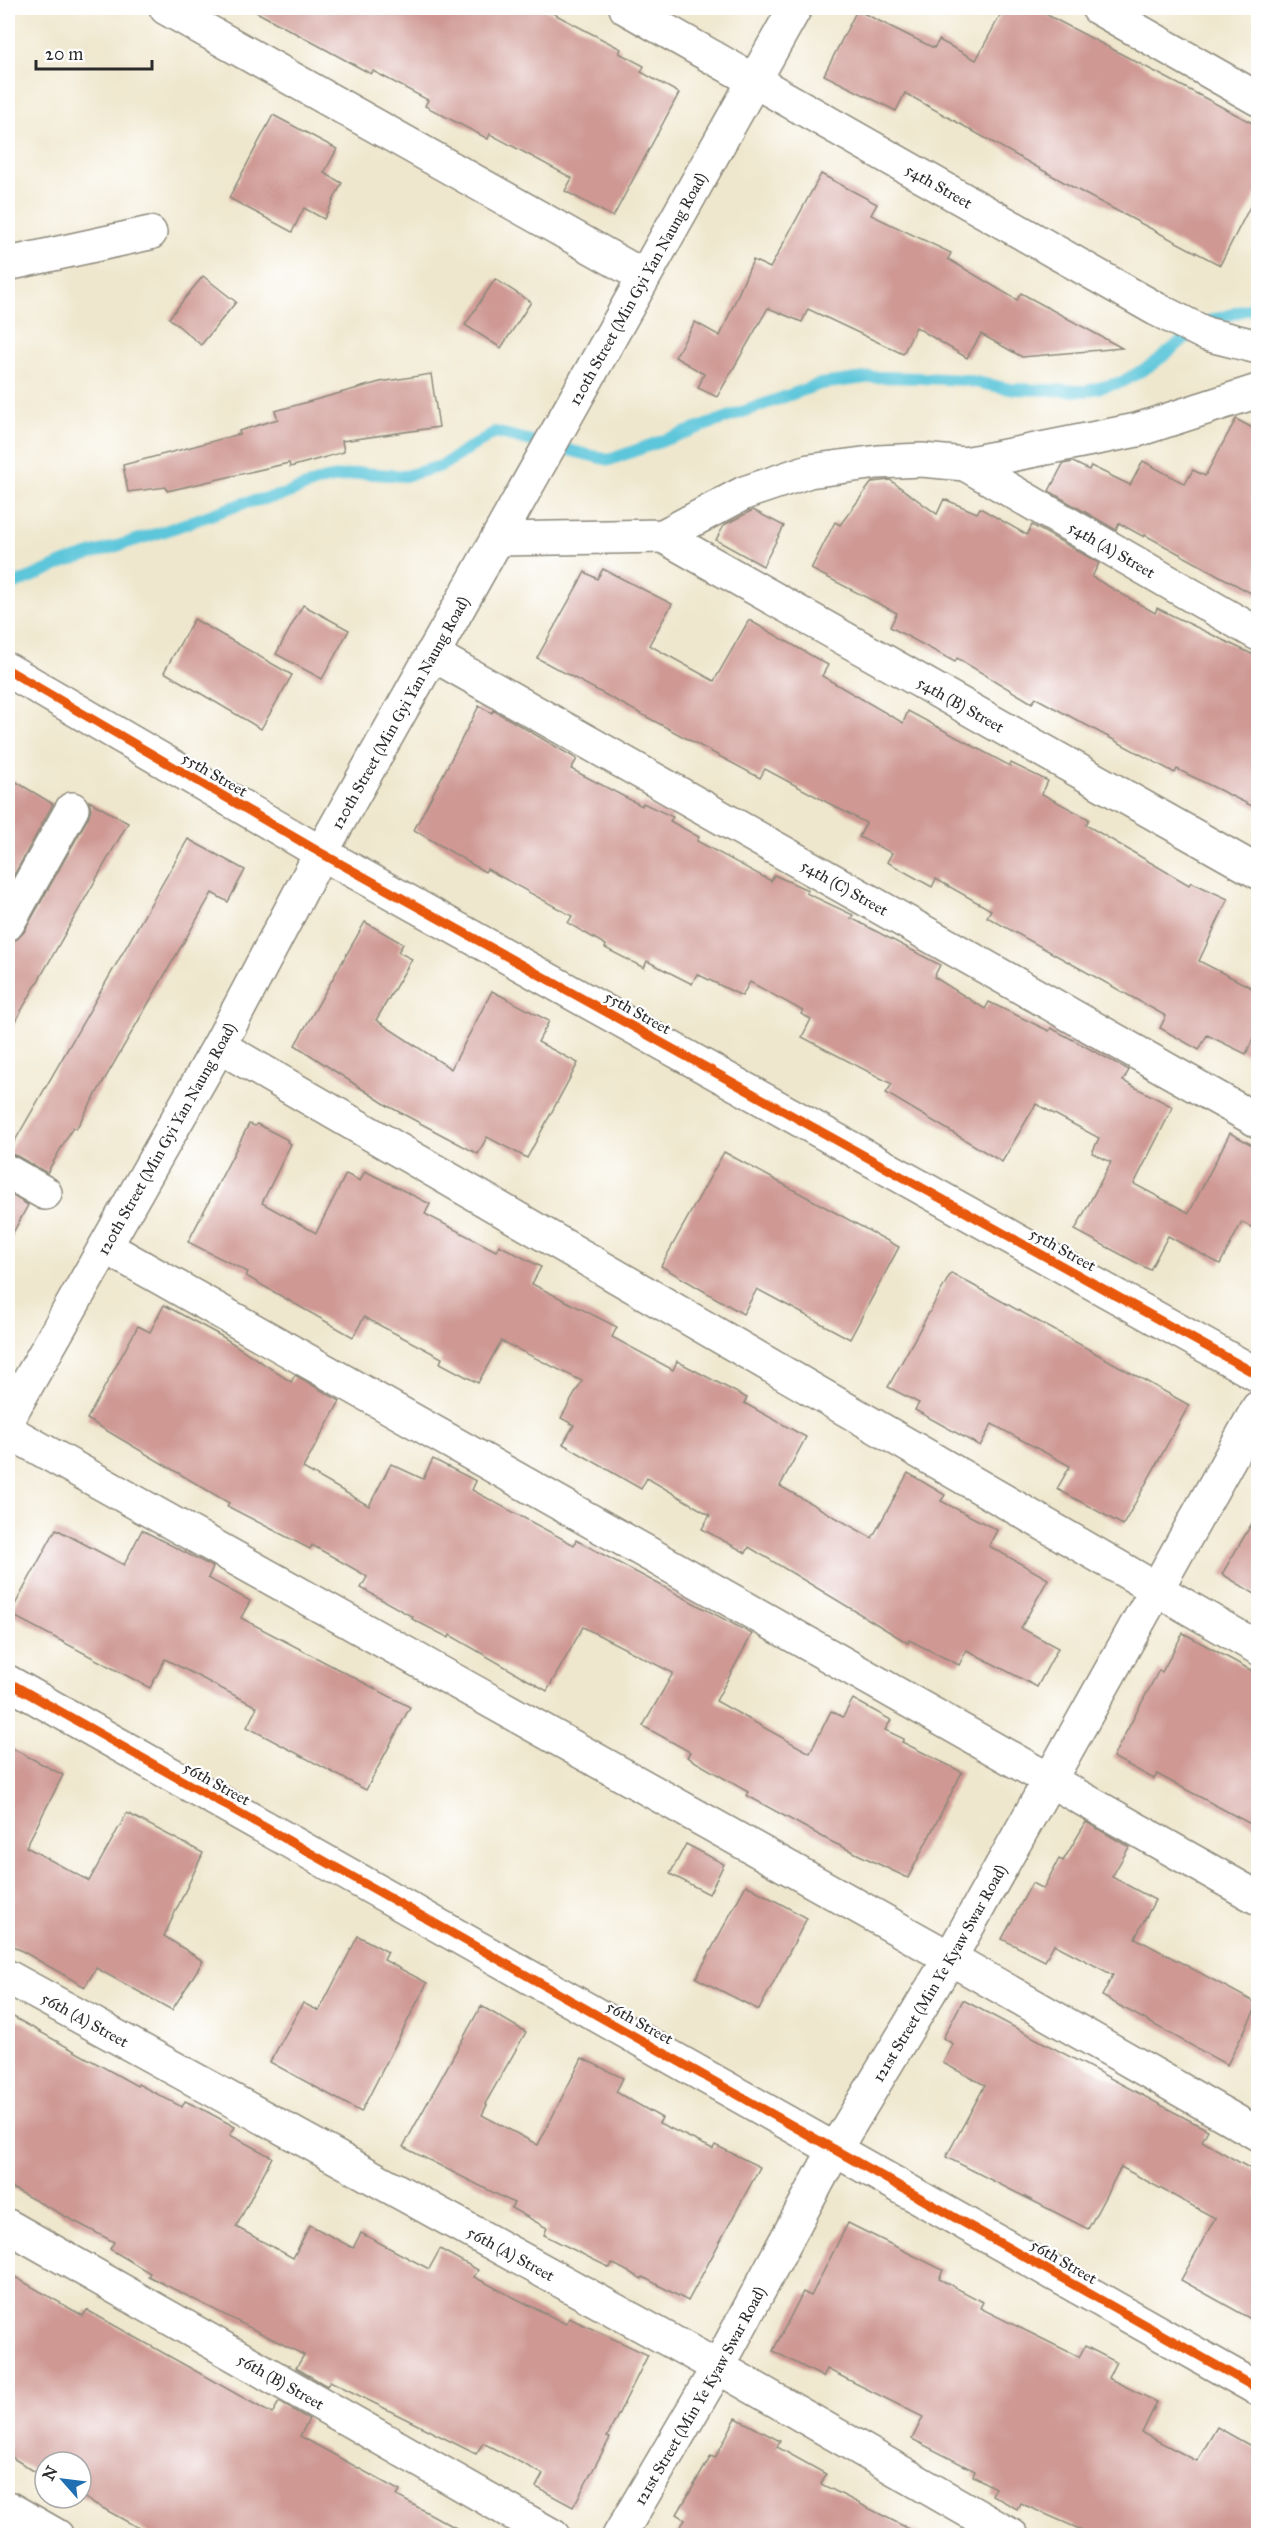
<svg xmlns="http://www.w3.org/2000/svg" width="1266" height="2543" font-family="'IM FELL Great Primer',serif">
<style>
.lines{fill:none;stroke-linecap:round;stroke-linejoin:round}
.stream{stroke:#5dc6da;stroke-width:12}
.building{fill:#cf9893}
.minor-casing{stroke:#8d897c;stroke-width:36}
.major-casing{stroke:#8d897c;stroke-width:36}
.minor{stroke:#fff;stroke-width:33}
.major{stroke:#fff;stroke-width:33}
.cycleway-casing{stroke:#fff;stroke-width:13}
.cycleway{stroke:#e8590c;stroke-width:9}
.labels{text-anchor:middle;stroke-width:4.5;stroke-linejoin:round;paint-order:stroke}
.street-label{font-size:16px;fill:#2b2b2b;stroke:#fff}
</style>
<rect width="100%" height="100%" fill="#fff"/>
<filter id="ink" filterUnits="userSpaceOnUse"><feTurbulence type="fractalNoise" baseFrequency=".0167" numOctaves="2"/><feDisplacementMap in="SourceGraphic" scale="12" xChannelSelector="R" yChannelSelector="G"/><feConvolveMatrix kernelMatrix="1 2 1 2 8 2 1 2 1" color-interpolation-filters="sRGB"/></filter>
<filter id="wash" filterUnits="userSpaceOnUse"><feTurbulence type="fractalNoise" baseFrequency=".008" numOctaves="4" result="noise"/><feDisplacementMap in="SourceGraphic" scale="24" xChannelSelector="R" yChannelSelector="G"/><feGaussianBlur stdDeviation="1.35" result="paint"/><feColorMatrix in="noise" values="0 0 0 0 0 0 0 0 0 0 0 0 0 0 0 0 0 1.4 0 .05"/><feComposite in="paint" operator="in"/></filter>
<g filter="url(#wash)">
<rect width="100%" height="100%" fill="#efe7cd"/>
<g class="lines">
<polyline class="stream" points="8,583 15,584 65,562 162,532 244,503 283,495 322,480 361,473 405,476 441,466 495,432 609,460 820,384 873,377 922,378 965,380 1010,389 1086,391 1122,382 1153,364 1206,322 1258,306"/>
</g>
<g id="blocks">
<g class="building">
<polygon points="249,8 543,8 621,49 619,53 644,66 641,72 679,93 613,217 565,191 572,178 490,134 488,139 425,106 428,100 373,71 371,74"/>
<polygon points="1004,8 1034,8 1258,126 1258,191 1220,265 1085,194 905,93 896,111 824,75 857,10 934,48 939,40 976,60"/>
<polygon points="273,115 337,149 324,173 342,183 324,219 304,208 292,232 229,198"/>
<polygon points="821,174 877,204 871,215 951,253 948,259 1017,300 1021,293 1122,348 1022,357 981,334 967,358 916,327 903,354 808,309 802,322 768,308 717,397 698,388 704,374 675,357 695,322 720,336 753,260 770,268"/>
<polygon points="203,276 236,302 201,345 169,318"/>
<polygon points="495,279 531,302 501,348 465,325"/>
<polygon points="431,374 439,427 342,441 344,452 290,467 289,463 167,491 166,487 128,492 123,465 240,434 239,431 278,419 275,411 380,382"/>
<polygon points="1236,419 1258,431 1258,597 1145,535 1144,537 1119,523 1116,530 1049,491 1063,464 1073,462 1089,470 1091,466 1130,485 1143,461 1185,484 1193,470 1205,476"/>
<polygon points="890,480 937,514 944,499 977,513 980,508 1027,535 1032,525 1099,563 1092,577 1155,613 1157,608 1258,657 1258,809 1177,769 1175,773 1036,698 1032,703 957,658 955,662 890,627 897,613 811,569 835,522 840,525 872,482"/>
<polygon points="753,510 784,526 763,566 716,540 724,525"/>
<polygon points="603,569 672,604 649,645 714,681 749,620 828,665 822,676 903,723 908,711 1010,766 1011,763 1048,781 1042,794 1089,819 1086,825 1189,885 1191,882 1228,899 1199,961 1258,991 1258,1028 1246,1054 1207,1035 1199,1050 1160,1028 1166,1016 987,917 991,910 936,879 932,887 887,862 892,853 859,837 866,823 765,769 760,778 537,658 585,572 597,579"/>
<polygon points="303,605 349,630 322,679 276,654"/>
<polygon points="194,619 292,675 261,729 164,672"/>
<polygon points="479,706 492,713 493,710 577,759 571,769 642,806 643,803 673,817 670,821 699,837 697,841 771,881 774,875 808,890 806,893 853,915 851,918 940,965 934,977 985,1009 989,1002 1049,1031 1051,1028 1129,1070 1123,1081 1173,1107 1134,1184 1189,1213 1230,1133 1258,1148 1258,1231 1242,1222 1220,1264 1168,1236 1150,1270 1075,1230 1111,1162 1092,1153 1099,1138 1036,1104 1002,1162 886,1093 892,1084 802,1037 811,1019 801,1014 803,1011 750,982 742,996 697,974 692,984 647,961 644,968 605,948 606,945 568,923 572,916 487,869 485,872 414,830"/>
<polygon points="8,777 53,804 8,886"/>
<polygon points="89,801 128,823 8,1034 8,942 17,939 24,932 88,818 91,809"/>
<polygon points="188,839 245,870 228,902 212,893 76,1129 73,1127 47,1173 17,1156 8,1153"/>
<polygon points="365,922 403,944 398,952 412,959 376,1020 451,1069 492,991 549,1021 538,1042 578,1063 527,1158 487,1137 478,1154 388,1106 295,1045"/>
<polygon points="249,1124 255,1126 257,1124 288,1140 287,1142 291,1144 262,1203 316,1233 346,1174 360,1181 365,1171 430,1204 425,1214 496,1251 499,1245 541,1267 532,1284 617,1327 612,1337 673,1370 677,1361 747,1398 744,1403 806,1437 780,1486 872,1538 908,1473 945,1495 941,1501 997,1530 989,1546 1048,1579 1021,1628 1058,1648 1037,1687 967,1650 959,1665 909,1640 908,1643 749,1547 746,1553 702,1529 710,1515 647,1478 641,1489 563,1444 574,1425 561,1418 582,1381 501,1341 478,1383 440,1363 442,1358 364,1317 353,1337 246,1276 248,1272 188,1242"/>
<polygon points="724,1152 899,1247 850,1339 757,1289 743,1314 661,1266"/>
<polygon points="8,1193 28,1205 8,1242"/>
<polygon points="951,1273 1189,1405 1123,1525 1057,1489 1070,1466 992,1424 980,1446 915,1410 919,1403 888,1387"/>
<polygon points="164,1305 223,1337 291,1382 295,1375 340,1401 303,1468 369,1506 391,1464 423,1479 433,1459 476,1481 472,1490 574,1545 576,1540 752,1634 716,1701 810,1753 831,1711 843,1717 853,1699 891,1720 885,1730 904,1739 902,1742 962,1772 908,1878 830,1841 746,1795 748,1792 687,1757 690,1752 643,1726 673,1673 583,1627 547,1691 450,1635 449,1638 412,1619 413,1617 361,1588 367,1577 363,1574 312,1545 310,1549 227,1506 229,1503 87,1419 138,1326 150,1332"/>
<polygon points="1258,1513 1258,1596 1222,1574"/>
<polygon points="56,1529 124,1565 142,1530 213,1567 208,1578 250,1601 241,1618 410,1707 366,1790 247,1727 257,1707 165,1659 150,1688 10,1614"/>
<polygon points="1183,1633 1258,1674 1258,1828 1157,1774 1154,1779 1113,1757 1159,1670 1162,1672"/>
<polygon points="8,1746 63,1775 26,1847 89,1881 127,1813 203,1853 164,1936 203,1961 172,2010 96,1968 85,1987 8,1943"/>
<polygon points="1086,1822 1129,1847 1112,1877 1155,1900 1135,1938 1258,2004 1227,2065 1102,1996 1113,1975 1054,1944 1045,1961 1002,1939 1032,1883 1043,1889 1059,1859 1063,1861"/>
<polygon points="686,1844 724,1864 709,1894 670,1874"/>
<polygon points="746,1885 807,1918 759,2010 696,1978"/>
<polygon points="358,1936 388,1952 384,1960 427,1983 361,2112 270,2062 303,2003 319,2011"/>
<polygon points="963,2000 1208,2130 1202,2141 1258,2173 1258,2323 1181,2280 1215,2218 1121,2167 1088,2229 946,2157 985,2085 943,2063 953,2044 943,2038"/>
<polygon points="481,2006 526,2032 485,2104 487,2105 482,2115 538,2145 582,2058 623,2078 616,2092 662,2118 659,2123 713,2149 715,2145 760,2167 688,2301 643,2277 642,2279 612,2263 610,2268 544,2235 547,2228 511,2208 514,2203 403,2147"/>
<polygon points="8,2014 137,2086 138,2084 182,2107 185,2101 204,2110 235,2127 230,2135 272,2157 236,2227 293,2258 310,2225 353,2248 361,2233 429,2269 440,2249 478,2270 474,2277 566,2324 569,2318 648,2355 607,2437 610,2438 573,2507 536,2487 543,2474 483,2443 476,2454 330,2381 327,2386 296,2368 304,2355 148,2276 150,2273 110,2249 114,2242 8,2186"/>
<polygon points="848,2223 943,2270 939,2279 983,2302 980,2308 1079,2357 1085,2346 1116,2362 1108,2378 1157,2402 1142,2433 1197,2461 1217,2427 1258,2450 1258,2535 1093,2535 1020,2503 1017,2509 992,2495 995,2488 973,2476 975,2471 912,2439 923,2417 827,2369 823,2377 773,2351 803,2292 811,2296"/>
<polygon points="8,2273 83,2316 87,2310 272,2414 279,2402 309,2419 300,2436 400,2491 397,2496 469,2535 151,2535 81,2496 81,2462 45,2462 45,2478 37,2473 8,2455"/>
<polygon points="736,2418 780,2441 777,2447 826,2474 821,2484 921,2535 676,2535 685,2519 677,2514 711,2456 715,2458"/>
</g>
</g>
</g>
<g filter="url(#ink)">
<use href="#blocks" fill-opacity="0" stroke="#8d897c" stroke-width="1.5"/>
<g class="lines">
<defs>
<g id="minor">
<polyline points="166,8 643,276"/>
<path id="s1" d="M 626,8 L 1156,309 L 1206,334 L 1258,347"/>
<polyline points="1098,8 1258,99"/>
<polyline points="8,264 150,233"/>
<path id="s2" d="M 965,464 L 1258,634"/>
<path id="s3" d="M 663,536 L 1258,872"/>
<polyline points="498,539 663,536 744,493 809,471 878,462 922,460 965,464 1137,430 1258,391"/>
<path id="s4" d="M 432,654 L 1258,1121"/>
<polyline points="8,670 321,853 1258,1375"/>
<polyline points="8,923 72,809"/>
<polyline points="219,1046 1258,1648"/>
<polyline points="8,1172 45,1193"/>
<polyline points="106,1247 1258,1898"/>
<polyline points="8,1431 950,1958 1258,2134"/>
<polyline points="8,1682 1258,2389"/>
<path id="s5" d="M 8,1977 L 718,2367 L 1012,2536"/>
<path id="s6" d="M 8,2226 L 553,2536"/>
<polyline points="8,2508 57,2536"/>
<path id="s7" d="M 619,2536 L 718,2367 L 835,2149 L 950,1958 L 1258,1408"/>
</g>
<g id="major">
<path id="s8" d="M 8,1418 L 219,1046 L 321,853 L 795,8"/>
</g>
</defs>
<use href="#minor" class="minor-casing"/>
<use href="#major" class="major-casing"/>
<use href="#minor" class="minor"/>
<use href="#major" class="major"/>
<defs>
<g id="cycleway">
<polyline points="8,670 321,853 1258,1375"/>
<polyline points="8,1682 1258,2389"/>
</g>
</defs>
<use href="#cycleway" class="cycleway-casing"/>
<use href="#cycleway" class="cycleway"/>
</g>
</g>
<g class="labels">
<g class="street-label">
<text dy="6" stroke="none"><textPath href="#s1" startOffset="360">54th Street</textPath></text>
<text dy="6" stroke="none"><textPath href="#s8" startOffset="1293">120th Street (Min Gyi Yan Naung Road)</textPath></text>
<text dy="6" stroke="none"><textPath href="#s2" startOffset="170">54th (A) Street</textPath></text>
<text dy="6" stroke="none"><textPath href="#s3" startOffset="342">54th (B) Street</textPath></text>
<text dy="6" stroke="none"><textPath href="#s8" startOffset="807">120th Street (Min Gyi Yan Naung Road)</textPath></text>
<text transform="translate(215 774) rotate(30)" y="6">55th Street</text>
<text dy="6" stroke="none"><textPath href="#s4" startOffset="474">54th (C) Street</textPath></text>
<text transform="translate(638 1012) rotate(29)" y="6">55th Street</text>
<text dy="6" stroke="none"><textPath href="#s8" startOffset="321">120th Street (Min Gyi Yan Naung Road)</textPath></text>
<text transform="translate(1063 1249) rotate(29)" y="6">55th Street</text>
<text transform="translate(217 1783) rotate(29)" y="6">56th Street</text>
<text dy="6" stroke="none"><textPath href="#s7" startOffset="648">121st Street (Min Ye Kyaw Swar Road)</textPath></text>
<text dy="6" stroke="none"><textPath href="#s5" startOffset="88">56th (A) Street</textPath></text>
<text transform="translate(640 2022) rotate(29)" y="6">56th Street</text>
<text dy="6" stroke="none"><textPath href="#s5" startOffset="574">56th (A) Street</textPath></text>
<text transform="translate(1064 2261) rotate(30)" y="6">56th Street</text>
<text dy="6" stroke="none"><textPath href="#s6" startOffset="314">56th (B) Street</textPath></text>
<text dy="6" stroke="none"><textPath href="#s7" startOffset="162">121st Street (Min Ye Kyaw Swar Road)</textPath></text>
</g>
</g>
<rect width="1266" height="2543" fill="none" stroke="#fff" stroke-width="30"/>
<g transform="translate(63 2480) rotate(298)"><circle r="28" fill="#ffffff" stroke="#aaaaaa" stroke-width="1.5"/>
<path d="M0-4.5L10 22L0 15L-10 22Z" fill="#1f6fb2"/>
<text y="-9" font-size="16" font-weight="bold" text-anchor="middle" fill="#2b2b2b">N</text>
</g>
<path d="M36 60v9h116v-9" fill="none" stroke="#2b2b2b" stroke-width="3"/>
<text x="45" y="60" font-size="18" fill="#2b2b2b" stroke="#ffffff" stroke-width="4.5" paint-order="stroke">20 m</text>
</svg>
